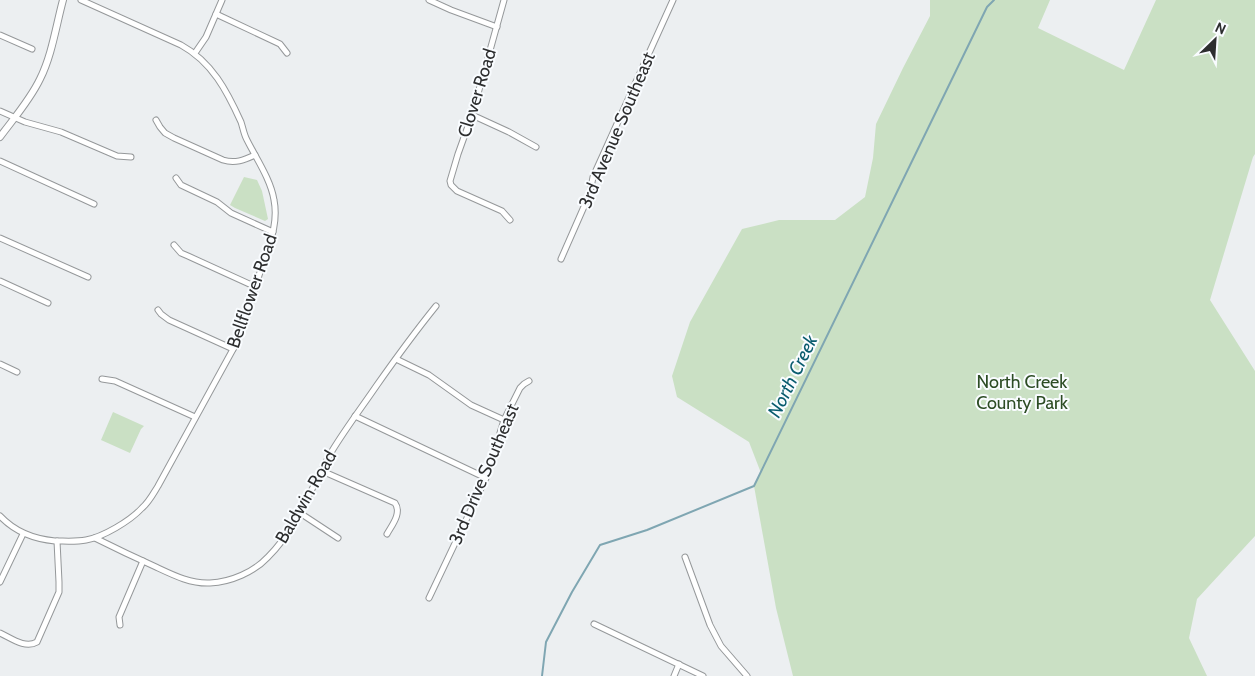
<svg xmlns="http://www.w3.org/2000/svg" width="1255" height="676" font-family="Cabin,sans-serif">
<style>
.green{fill:#cae0c4}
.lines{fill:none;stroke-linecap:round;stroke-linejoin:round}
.stream{stroke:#7fa6b2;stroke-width:2}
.minor-casing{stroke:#95989a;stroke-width:7}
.tertiary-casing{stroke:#95989a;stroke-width:8}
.minor{stroke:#fff;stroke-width:5}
.tertiary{stroke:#fff;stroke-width:6}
.labels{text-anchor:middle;stroke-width:4;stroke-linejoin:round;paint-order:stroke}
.street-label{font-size:18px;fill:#2d2e2f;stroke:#f9fcff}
.park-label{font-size:18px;fill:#2c4c24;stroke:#f9fcff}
.water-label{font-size:19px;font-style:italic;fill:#095c6e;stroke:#f9fcff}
</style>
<rect width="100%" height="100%" fill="#eceff1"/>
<g class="green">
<polygon points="930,0 1050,0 1038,28 1124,70 1156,0 1255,0 1255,154 1253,157 1210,300 1255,371 1255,536 1197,599 1189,638 1207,676 793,676 776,608 754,486 761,473 749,442 677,397 672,376 690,322 742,229 779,220 835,220 865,197 873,158 876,124 903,68 930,16"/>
<polygon points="244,177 257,180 262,191 268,219 265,221 235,208 230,205"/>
<polygon points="113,412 144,426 141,429 130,453 101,440"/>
</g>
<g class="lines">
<polyline class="stream" points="542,676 546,642 572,592 600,545 647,530 754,486 987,7 994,0"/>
<defs>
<g id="minor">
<polyline points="429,0 451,10 497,27"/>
<polyline points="504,0 472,115 458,154 450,181 451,185 457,191 502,211 510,220"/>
<polyline points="216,14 280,44 287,53"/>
<polyline points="0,35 32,49"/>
<polyline points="195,53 206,37 222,0"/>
<polyline points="0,111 25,122 61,132 117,156 131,157"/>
<polyline points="472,115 509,132 536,147"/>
<path d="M 156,120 L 160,127 L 165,133 L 174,138 L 223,160 C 235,164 244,160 255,155"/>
<polyline points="0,161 94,204"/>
<polyline points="176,178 181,185 217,202 231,213 273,232"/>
<polyline points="0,238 88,277"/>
<polyline points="174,245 181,253 188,256 256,287"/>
<polyline points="561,259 590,193 593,177 673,0"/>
<polyline points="0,281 48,303"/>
<polyline points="158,310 161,314 169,320 233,349"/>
<polyline points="396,359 429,375 471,405 504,420"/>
<polyline points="0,364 17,372"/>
<polyline points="102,379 115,381 195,417"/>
<polyline points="355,416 486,478"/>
<path d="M 322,471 L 395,503 C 402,513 392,525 387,534"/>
<polyline points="300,513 338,538"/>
<path d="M 0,516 C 15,532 33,539 55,541 C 65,541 76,542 86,540 C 103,537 130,521 142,508 C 149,502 153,494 158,486 L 237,342 L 269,245 C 274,231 277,215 274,200 C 271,180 256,158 247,140 C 244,135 243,128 241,122 C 227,91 212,62 181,45 L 81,0"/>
<path d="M 95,538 C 115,548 136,558 156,567 C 173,575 191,584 210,583 C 231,582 254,572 268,557 C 298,527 311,487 332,451 C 346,428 362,407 377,385 C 396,358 415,332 436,306"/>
<polyline points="685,557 710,625 721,646 747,676"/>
<polyline points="0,582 23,534"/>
<polyline points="429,598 486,478 504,420 520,388 524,384 529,381"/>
<polyline points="594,624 703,676"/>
<polyline points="120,625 119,617 143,561"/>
<path d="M 0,633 C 11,638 25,649 37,642 L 59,592 L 59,582 L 57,541"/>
<polyline points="674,676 679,664"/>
</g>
<path id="tertiary" d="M 0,137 C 14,118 30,100 40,79 C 52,55 56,26 63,0"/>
</defs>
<use href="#minor" class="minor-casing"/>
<use href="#tertiary" class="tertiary-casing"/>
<use href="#minor" class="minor"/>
<use href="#tertiary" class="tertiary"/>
</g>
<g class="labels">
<g class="street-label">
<text transform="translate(477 93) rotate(-73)" y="6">Clover Road</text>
<text transform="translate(617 130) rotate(-67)" y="6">3rd Avenue Southeast</text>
<text transform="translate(252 291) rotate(-71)" y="6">Bellflower Road</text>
<text transform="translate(484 474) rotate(-67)" y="6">3rd Drive Southeast</text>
<text transform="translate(306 497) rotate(-60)" y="6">Baldwin Road</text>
</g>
<g class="park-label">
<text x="1022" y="388">North Creek<tspan x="1022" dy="21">County Park</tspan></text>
</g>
<g class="water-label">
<text transform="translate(792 376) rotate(-64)" y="7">North Creek</text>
</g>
</g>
<g transform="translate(1215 40) rotate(25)" stroke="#f9fcff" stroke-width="4" paint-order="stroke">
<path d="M0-4L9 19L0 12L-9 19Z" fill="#2d2e2f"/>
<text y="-8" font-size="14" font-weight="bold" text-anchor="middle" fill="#2d2e2f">N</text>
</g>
</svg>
